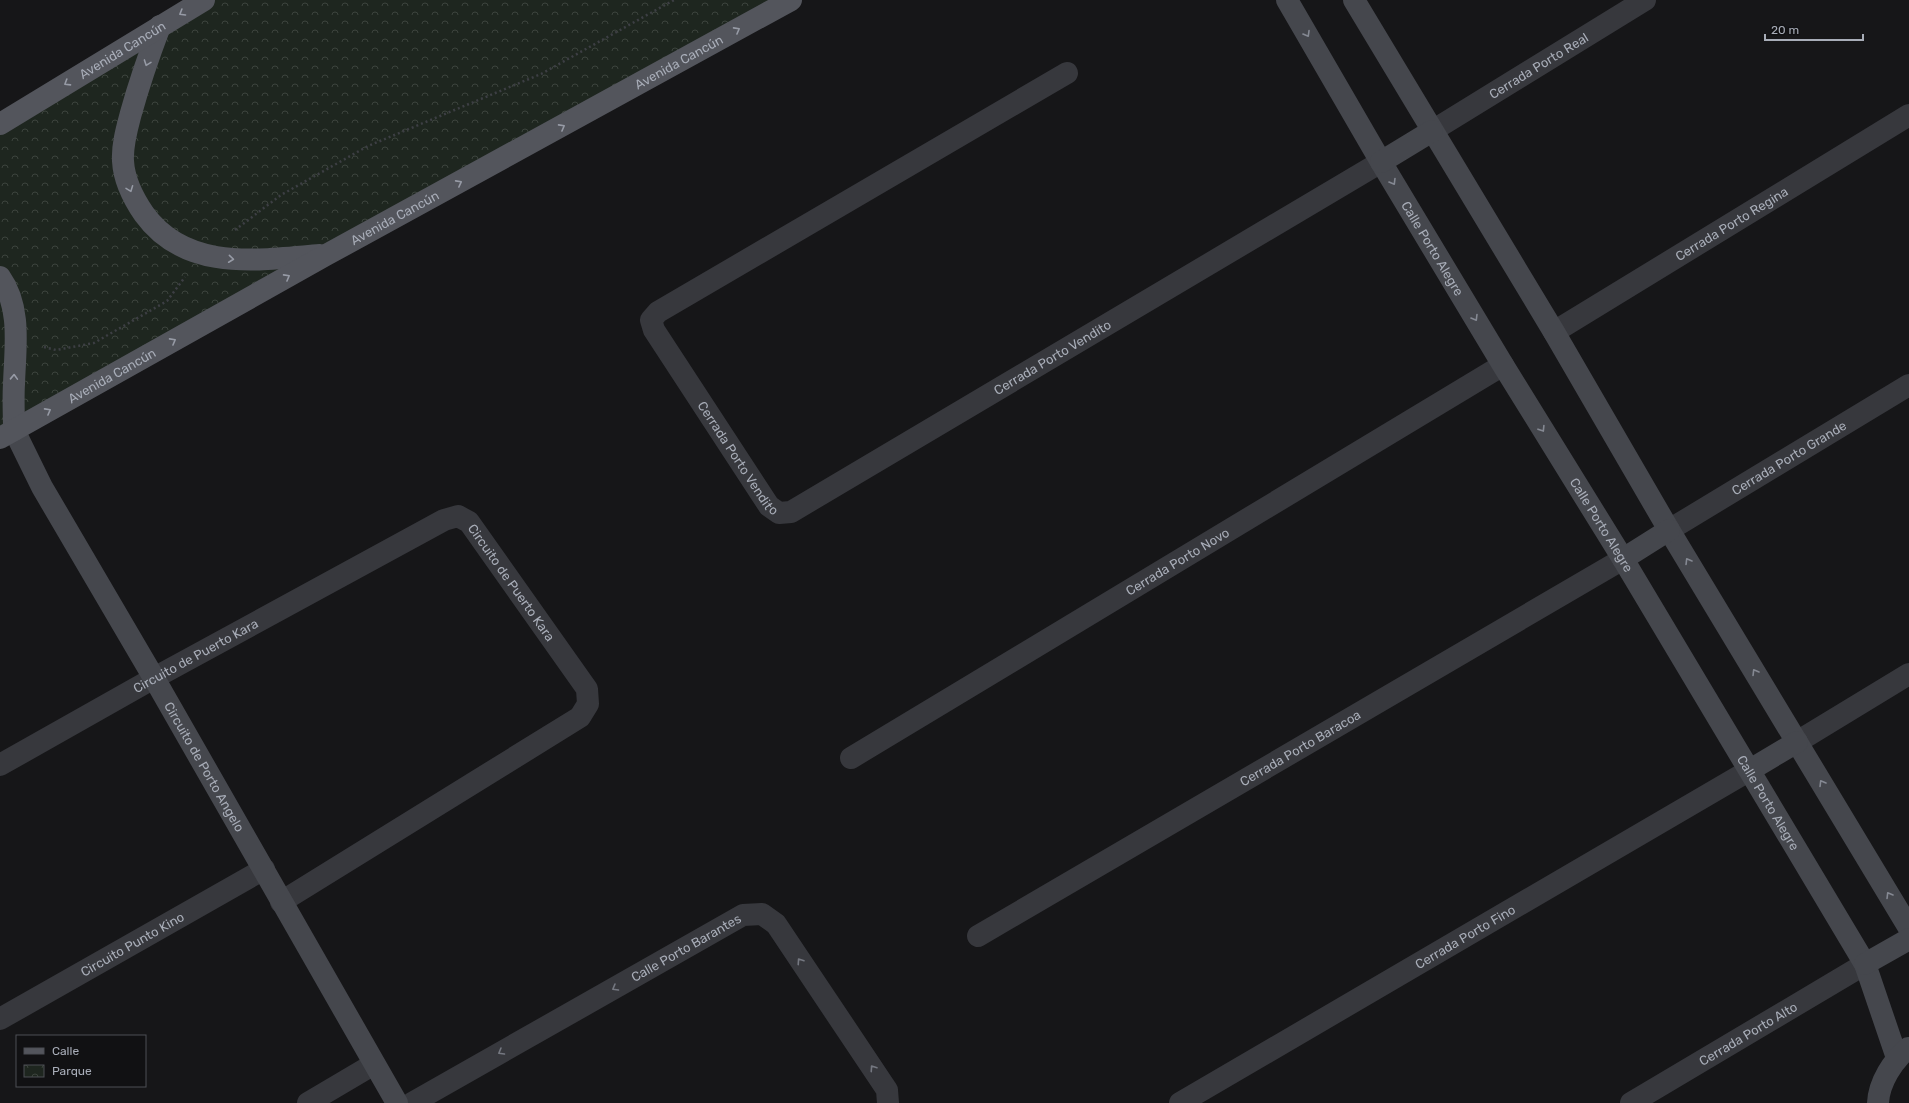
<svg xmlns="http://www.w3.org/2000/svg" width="1909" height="1103" font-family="Rubik,sans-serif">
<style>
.park{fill:url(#park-crowns)}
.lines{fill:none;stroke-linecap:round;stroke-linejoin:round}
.path{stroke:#3d3f44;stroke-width:2.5;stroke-dasharray:2 3;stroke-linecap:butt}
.street{stroke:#37383d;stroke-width:22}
.secondary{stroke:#45474d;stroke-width:22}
.primary{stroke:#53555c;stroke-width:22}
.oneway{stroke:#979ba6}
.oneway2{stroke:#858993}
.oneway3{stroke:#757881}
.labels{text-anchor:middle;stroke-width:3;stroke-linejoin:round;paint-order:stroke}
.street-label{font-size:13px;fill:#a8adb8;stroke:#111113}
</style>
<defs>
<pattern id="park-crowns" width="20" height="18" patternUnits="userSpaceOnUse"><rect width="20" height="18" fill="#1e261f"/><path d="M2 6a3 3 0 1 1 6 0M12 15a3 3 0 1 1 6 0" fill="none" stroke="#3c433d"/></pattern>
</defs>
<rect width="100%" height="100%" fill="#161618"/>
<polygon class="park" points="204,0 789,0 0,441 0,124"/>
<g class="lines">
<g class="path">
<polyline points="235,230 281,195 368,146 541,74 674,0"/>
<polyline points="44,347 56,350 94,343 167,301 185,277"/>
</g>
<g class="street">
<path id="s1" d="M 1067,73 L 658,312 L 651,320 L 654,330 L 769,506 L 779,513 L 791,512 L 1381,162"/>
<path id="s2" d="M 1432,131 L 1645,0"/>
<path id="s3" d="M 1554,332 L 1909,115"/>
<path id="s4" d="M 1669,530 L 1909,385"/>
<polyline points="1797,742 1909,674"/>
<path id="s5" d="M 851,758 L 1503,365"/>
<path id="s6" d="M 0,765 L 154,678 L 444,520 L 458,516 L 469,522 L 587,689 L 588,704 L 580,717 L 281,902"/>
<path id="s7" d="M 978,936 L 1623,559"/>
<path id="s8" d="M 0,1019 L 264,869"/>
<polyline points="308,1103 374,1064"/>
<path id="s9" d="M 412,1103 L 743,915 L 762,914 L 776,924 L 887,1090 L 888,1103"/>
<path id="s10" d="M 1180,1103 L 1750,770"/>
<path id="s11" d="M 1631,1103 L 1865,964"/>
</g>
<g class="secondary">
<path id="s12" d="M 1287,0 L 1381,162 L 1503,365 L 1623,559 L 1865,964 L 1897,1058"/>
<polyline points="1354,0 1554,332 1669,530 1909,928"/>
<polyline points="1381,162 1432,131"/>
<path id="s13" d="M 14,430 L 42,487 L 154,678 L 397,1103"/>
<polyline points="1623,559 1669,530"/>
<polyline points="1750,770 1797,742"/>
<polyline points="1865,964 1909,939"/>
<path d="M 1878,1103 C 1879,1082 1893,1061 1908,1048"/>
</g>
<g class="primary">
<path d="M 160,26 C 149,55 139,84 131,113 C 127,128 122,145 123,161 C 124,180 133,198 144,214 C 186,272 257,260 320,255"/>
<path id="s14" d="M 0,124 L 204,0"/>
<path d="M 0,277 C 22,308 15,349 14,384 C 13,399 14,415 14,430"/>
<path id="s15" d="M 0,438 L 326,255 L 791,0"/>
</g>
</g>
<defs><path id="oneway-chevron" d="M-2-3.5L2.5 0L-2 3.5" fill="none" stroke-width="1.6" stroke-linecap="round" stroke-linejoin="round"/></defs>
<g class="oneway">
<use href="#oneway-chevron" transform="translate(182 13) rotate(149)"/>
<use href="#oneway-chevron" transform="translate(737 30) rotate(-29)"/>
<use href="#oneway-chevron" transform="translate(147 63) rotate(110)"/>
<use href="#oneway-chevron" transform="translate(67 83) rotate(148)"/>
<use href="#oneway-chevron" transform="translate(562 127) rotate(-29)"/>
<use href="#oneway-chevron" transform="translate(459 183) rotate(-28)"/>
<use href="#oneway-chevron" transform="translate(130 189) rotate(69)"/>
<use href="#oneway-chevron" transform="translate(231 259) rotate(6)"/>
<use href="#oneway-chevron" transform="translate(287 277) rotate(-29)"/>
<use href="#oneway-chevron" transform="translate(173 341) rotate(-29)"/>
<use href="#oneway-chevron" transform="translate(14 377) rotate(-88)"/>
<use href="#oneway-chevron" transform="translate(48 411) rotate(-29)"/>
</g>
<g class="oneway2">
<use href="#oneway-chevron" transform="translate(1307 34) rotate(60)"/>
<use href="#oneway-chevron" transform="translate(1393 182) rotate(59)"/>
<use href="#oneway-chevron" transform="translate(1475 318) rotate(59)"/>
<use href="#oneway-chevron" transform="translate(1542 429) rotate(58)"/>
<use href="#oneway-chevron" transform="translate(1688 561) rotate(-121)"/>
<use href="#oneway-chevron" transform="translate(1755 672) rotate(-121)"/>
<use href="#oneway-chevron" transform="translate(1822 783) rotate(-121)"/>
<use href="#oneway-chevron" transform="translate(1889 895) rotate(-121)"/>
</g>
<g class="oneway3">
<use href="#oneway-chevron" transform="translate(800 961) rotate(-124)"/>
<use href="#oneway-chevron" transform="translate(615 988) rotate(150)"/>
<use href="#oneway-chevron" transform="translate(501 1052) rotate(150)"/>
<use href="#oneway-chevron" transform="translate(873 1068) rotate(-124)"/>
</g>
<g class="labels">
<g class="street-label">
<text dy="5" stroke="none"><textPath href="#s14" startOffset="143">Avenida Cancún</textPath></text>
<text dy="5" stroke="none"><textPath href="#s15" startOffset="776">Avenida Cancún</textPath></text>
<text dy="5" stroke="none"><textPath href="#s2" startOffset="125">Cerrada Porto Real</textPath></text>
<text dy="5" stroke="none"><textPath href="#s15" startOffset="452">Avenida Cancún</textPath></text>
<text dy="5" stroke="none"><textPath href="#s3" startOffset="208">Cerrada Porto Regina</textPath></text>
<text dy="5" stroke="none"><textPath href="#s12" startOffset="288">Calle Porto Alegre</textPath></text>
<text dy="5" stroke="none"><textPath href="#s1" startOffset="1033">Cerrada Porto Vendito</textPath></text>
<text dy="5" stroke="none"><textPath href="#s15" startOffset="128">Avenida Cancún</textPath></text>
<text dy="5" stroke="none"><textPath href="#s1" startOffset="648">Cerrada Porto Vendito</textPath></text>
<text dy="5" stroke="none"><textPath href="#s4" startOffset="140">Cerrada Porto Grande</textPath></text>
<text dy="5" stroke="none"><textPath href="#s12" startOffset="612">Calle Porto Alegre</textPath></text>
<text dy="5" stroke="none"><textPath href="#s5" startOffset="381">Cerrada Porto Novo</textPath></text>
<text dy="5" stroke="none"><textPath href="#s6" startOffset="608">Circuito de Puerto Kara</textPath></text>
<text dy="5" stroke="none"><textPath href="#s6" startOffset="224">Circuito de Puerto Kara</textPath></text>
<text dy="5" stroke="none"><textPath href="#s7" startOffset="373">Cerrada Porto Baracoa</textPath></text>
<text dy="5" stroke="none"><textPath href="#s13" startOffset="387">Circuito de Porto Angelo</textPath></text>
<text dy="5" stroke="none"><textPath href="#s12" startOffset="936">Calle Porto Alegre</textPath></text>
<text dy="5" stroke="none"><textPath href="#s10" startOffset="330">Cerrada Porto Fino</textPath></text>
<text dy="5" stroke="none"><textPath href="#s8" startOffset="152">Circuito Punto Kino</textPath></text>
<text dy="5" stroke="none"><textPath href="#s9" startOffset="315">Calle Porto Barantes</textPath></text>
<text dy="5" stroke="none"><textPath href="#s11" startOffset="136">Cerrada Porto Alto</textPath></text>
</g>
</g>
<rect x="16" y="1035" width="130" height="52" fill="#111113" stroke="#4d4f55"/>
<rect x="24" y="1048" width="20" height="6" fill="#53555c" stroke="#4d4f55"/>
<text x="52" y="1055" font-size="12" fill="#a8adb8">Calle</text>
<rect x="24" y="1065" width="20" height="12" fill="url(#park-crowns)" stroke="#4d4f55"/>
<text x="52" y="1075" font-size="12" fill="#a8adb8">Parque</text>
<path d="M1765 34v6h98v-6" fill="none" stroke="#a8adb8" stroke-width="2"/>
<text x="1771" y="34" font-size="12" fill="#a8adb8" stroke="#111113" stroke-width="3" paint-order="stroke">20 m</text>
</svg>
